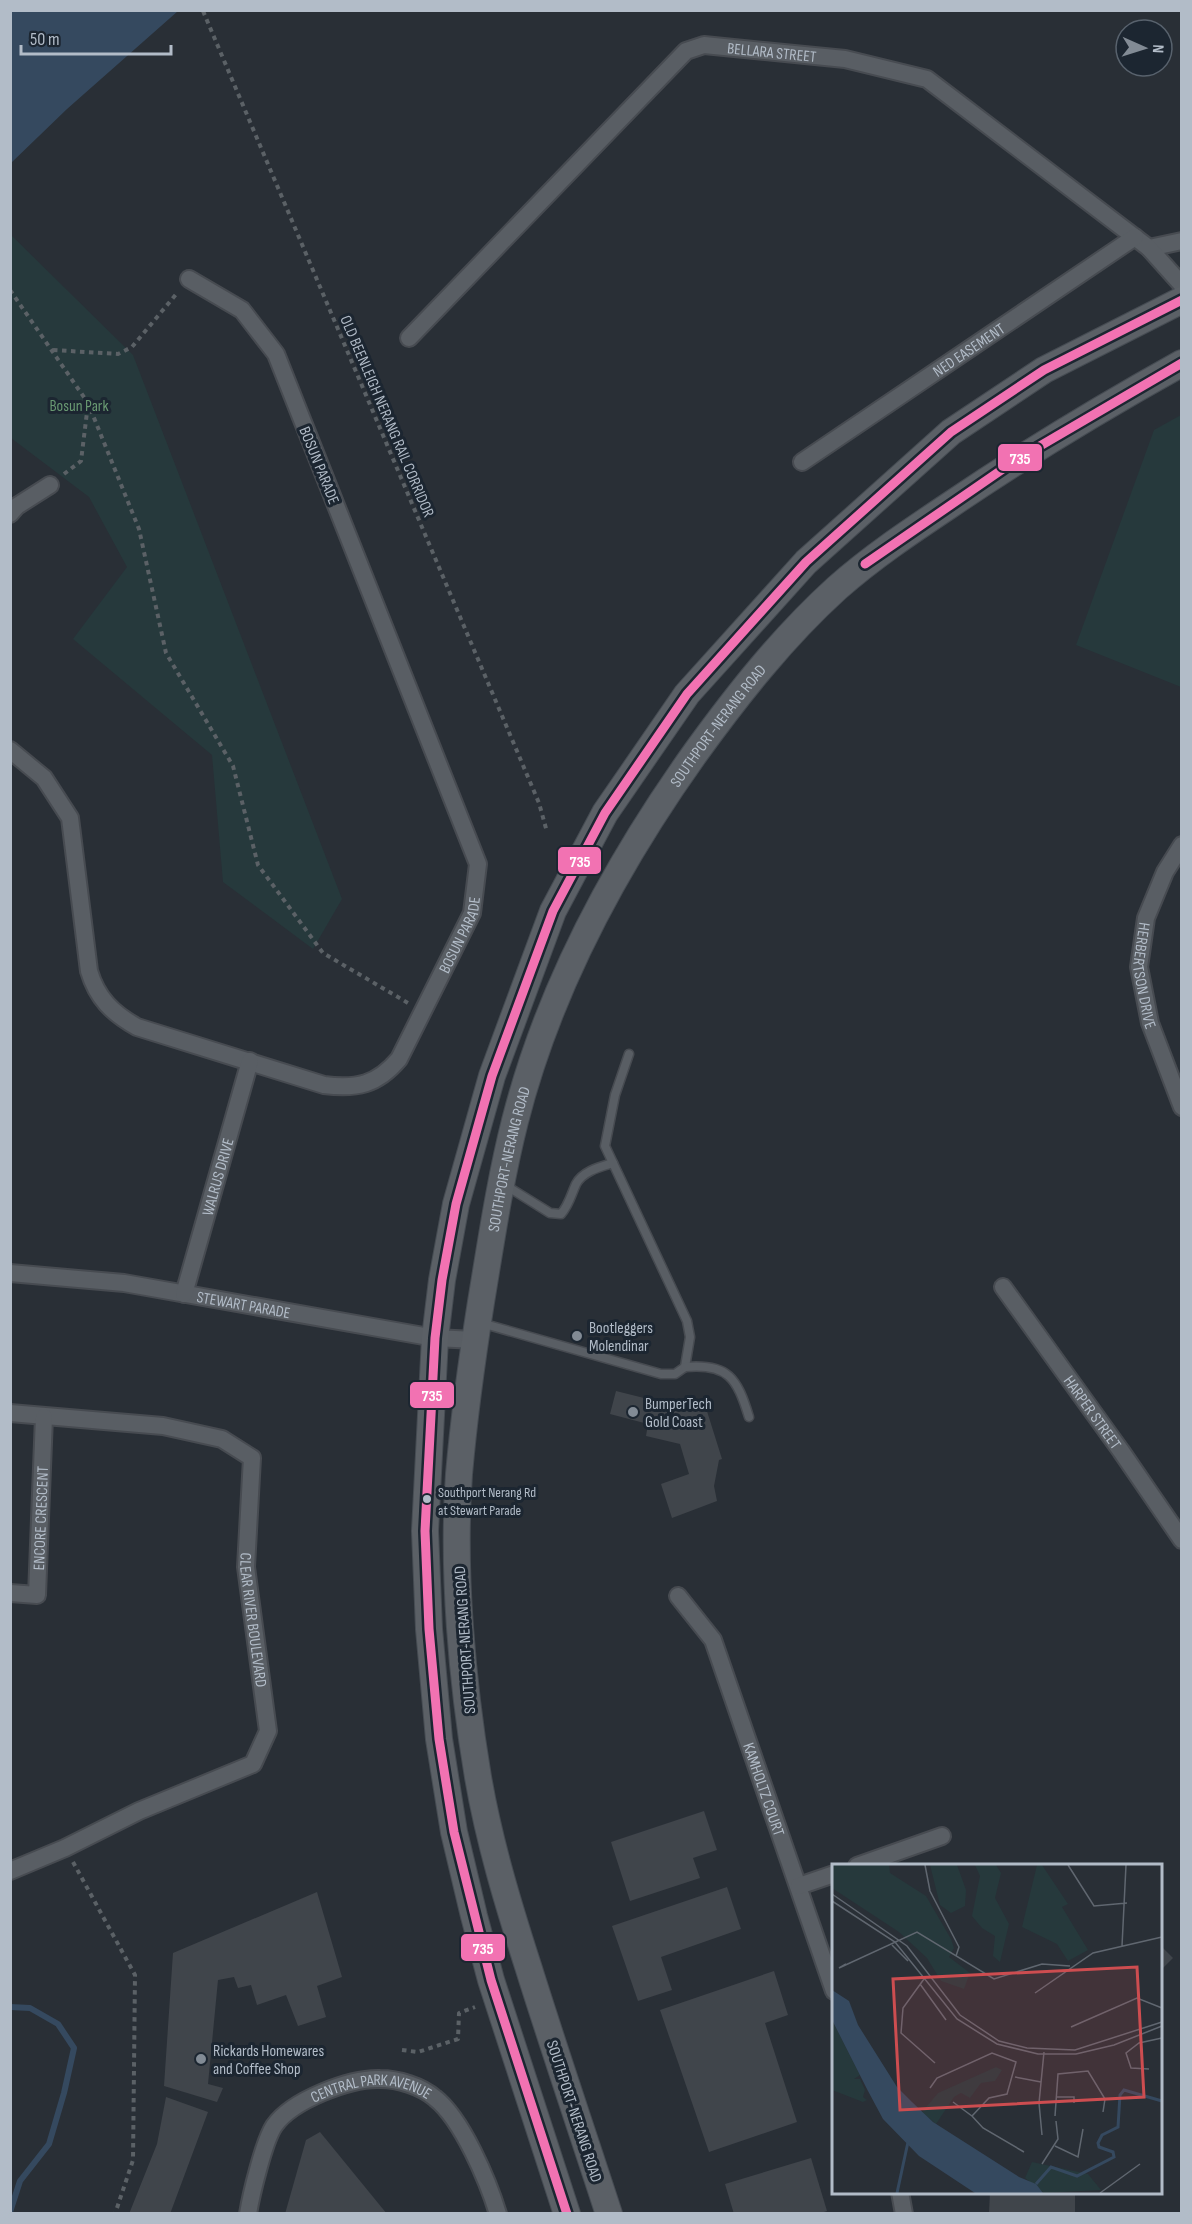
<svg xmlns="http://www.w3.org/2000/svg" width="1192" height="2224" font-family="'Sofia Sans Condensed',sans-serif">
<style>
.green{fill:#26393c}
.water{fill:#35495f}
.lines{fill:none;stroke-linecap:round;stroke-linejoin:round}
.stream{stroke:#35495f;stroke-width:6}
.building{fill:#40454b}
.service-casing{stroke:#474b51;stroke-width:11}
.minor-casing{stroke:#474b51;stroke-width:20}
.primary-casing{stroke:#464c53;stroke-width:28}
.path{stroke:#5b6166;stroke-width:4;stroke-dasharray:4.5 4.5;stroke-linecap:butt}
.service{stroke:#595e64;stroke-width:8}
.minor{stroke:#595e64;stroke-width:16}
.primary{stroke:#5b6066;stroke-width:26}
.bus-1-casing{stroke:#1c2631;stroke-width:14}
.bus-1{stroke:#f272b2;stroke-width:9}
.poi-dot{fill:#828b95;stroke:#1c2631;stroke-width:2}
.bus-dot{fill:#b2bcc8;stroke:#1c2631;stroke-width:2}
.labels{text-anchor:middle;stroke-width:6;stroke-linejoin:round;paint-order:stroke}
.bus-label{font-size:14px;fill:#b2bcc8;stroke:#1c2631;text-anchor:start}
.street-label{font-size:16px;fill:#b2bcc8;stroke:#1c2631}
.park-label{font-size:16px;fill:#699972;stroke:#1c2631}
.poi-label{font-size:16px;fill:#b2bcc8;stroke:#1c2631;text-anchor:start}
.inset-river{fill:none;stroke:#35495f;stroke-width:3}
.inset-road{fill:none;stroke:#606770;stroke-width:1.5}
.view{fill:#cd4d50;fill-opacity:0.15;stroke:#cd4d50;stroke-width:3}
.inset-edge{fill:none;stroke:#b2bcc8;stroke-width:3}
.line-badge{stroke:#1c2631;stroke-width:2}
.badge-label{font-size:16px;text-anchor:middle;font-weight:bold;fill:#fff}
</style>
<rect width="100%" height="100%" fill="#292f36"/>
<g class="green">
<polygon points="10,234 133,355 342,899 313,949 223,882 212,755 73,639 127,567 89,497 11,438"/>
<polygon points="1181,415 1181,687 1076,645 1154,430"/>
</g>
<polygon class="water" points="11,10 178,10 178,11 67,109 11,163"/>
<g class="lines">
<polyline class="stream" points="10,2007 30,2008 58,2024 74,2048 64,2093 49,2144 20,2181 10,2212"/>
</g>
<g class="building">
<polygon points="616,1391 676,1406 677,1402 706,1408 722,1459 719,1460 714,1486 717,1501 672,1518 661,1484 689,1474 680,1444 646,1436 648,1424 610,1414"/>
<polygon points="704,1811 717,1850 693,1858 700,1878 630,1901 611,1842"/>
<polygon points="727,1887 741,1929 661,1957 672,1990 638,2001 612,1926"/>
<polygon points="317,1892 342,1977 317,1986 326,2017 298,2026 286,1995 257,2005 251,1985 238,1988 234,1977 218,1980 208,2084 223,2088 217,2102 164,2086 173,1953"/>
<polygon points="1160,1945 1173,1958 1160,1971"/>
<polygon points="774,1971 788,2015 765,2023 797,2122 709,2152 660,2010"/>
<polygon points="166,2097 208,2112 170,2214 129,2214 157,2144"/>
<polygon points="320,2132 387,2214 285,2214 306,2140"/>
<polygon points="811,2158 827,2211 818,2214 734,2214 725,2184"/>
<polygon points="990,2192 1075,2192 1075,2214 989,2214"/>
</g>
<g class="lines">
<defs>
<g id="service">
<path d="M 505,1185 L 550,1213 L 561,1214 C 569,1205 571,1195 576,1184 C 583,1171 600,1167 613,1163"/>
<polyline points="481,1323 661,1374 675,1374 685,1367 690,1337 687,1321 605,1146 615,1095 629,1054"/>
<path d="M 685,1367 C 728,1363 737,1378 749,1417"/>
</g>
<g id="minor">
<polyline points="1149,248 1182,241"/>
<path id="s1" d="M 409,338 L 686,51 L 704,45 L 845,59 L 927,79 L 1149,248 L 1182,285"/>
<path id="s2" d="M 802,462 L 1135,237"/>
<polyline points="10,514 17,506 50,485"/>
<path id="s3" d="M 10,750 L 44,778 L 70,818 L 89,971 C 97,998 112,1013 137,1027 L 324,1085 C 357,1089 377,1085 399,1059 L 472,913 L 478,864 L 276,354 L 242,310 L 189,279"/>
<path id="s4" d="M 1182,845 L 1165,872 L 1146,918 L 1139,967 L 1150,1023 L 1182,1107"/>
<path id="s5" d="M 10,1273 L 124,1283 L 435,1338 L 475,1340"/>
<path id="s6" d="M 1003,1287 L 1121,1451 L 1182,1540"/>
<path id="s7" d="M 184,1294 L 250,1061"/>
<path id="s8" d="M 10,1413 L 163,1426 L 222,1439 L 252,1458 L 246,1567 L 268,1731 L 253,1764 L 139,1811 L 65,1848 L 10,1871"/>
<path id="s9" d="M 10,1593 L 37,1595 L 44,1417"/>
<path id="s10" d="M 678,1596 L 713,1640 L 834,1991"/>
<polyline points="857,1866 942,1836"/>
<polyline points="799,1886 834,1874"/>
<polyline points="900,2192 904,2214"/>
<path id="s11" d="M 248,2214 C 251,2195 264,2141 274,2126 C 292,2100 350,2078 380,2079 C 398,2079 421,2086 435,2098 C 462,2119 488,2181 498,2214"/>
</g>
<g id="primary">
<polyline points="567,2214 491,1980 474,1916 454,1832 439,1739 429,1629 425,1531 435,1338 442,1280 456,1204 492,1076 553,911 605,813 687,694 806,562 951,432 1044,370 1182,300"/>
<path id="s12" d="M 609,2214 C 582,2131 554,2049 528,1966 C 508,1904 489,1841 478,1777 C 462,1682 452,1571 459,1474 C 464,1417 472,1359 481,1302 C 491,1242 500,1180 515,1121 C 549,987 616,864 696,752 C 738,694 783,637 837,588 C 872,557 911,531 950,505 C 1025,454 1103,407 1182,363"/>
</g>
</defs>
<use href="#service" class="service-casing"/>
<use href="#minor" class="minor-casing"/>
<use href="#primary" class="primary-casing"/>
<g class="path">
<polyline points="203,11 539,803 547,832"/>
<polyline points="10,290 88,403 139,529 166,653 233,766 258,865 323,953 408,1003"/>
<polyline points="53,350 118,354 132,347 178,292"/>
<polyline points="64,474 81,461 88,404"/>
<polyline points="73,1862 135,1975 133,2160 115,2214"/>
<polyline points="402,2050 418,2052 458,2039 459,2013 475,2007"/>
</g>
<use href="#service" class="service"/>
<use href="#minor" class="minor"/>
<use href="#primary" class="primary"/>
<defs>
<g id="bus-1">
<polyline points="865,564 1016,460 1182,363"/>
<polyline points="567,2214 491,1980 454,1832 439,1739 429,1629 425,1531 435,1338 442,1280 456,1204 492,1076 553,911 605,813 687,694 806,562 951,432 1044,370 1182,300"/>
</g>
</defs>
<use href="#bus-1" class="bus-1-casing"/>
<use href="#bus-1" class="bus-1"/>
</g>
<g class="poi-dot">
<circle cx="577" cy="1336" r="6"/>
<circle cx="633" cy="1412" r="6"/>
<circle cx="201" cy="2059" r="6"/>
</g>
<circle class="bus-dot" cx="427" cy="1499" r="5"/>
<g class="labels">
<g class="bus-label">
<text x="438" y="1497">Southport Nerang Rd<tspan x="438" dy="18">at Stewart Parade</tspan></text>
</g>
<g class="street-label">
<text dy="6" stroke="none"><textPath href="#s1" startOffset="486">BELLARA STREET</textPath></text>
<text dy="6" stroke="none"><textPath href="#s2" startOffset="201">NED EASEMENT</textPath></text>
<text transform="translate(388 416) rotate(67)" y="6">OLD BEENLEIGH NERANG RAIL CORRIDOR</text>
<text transform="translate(320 465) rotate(68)" y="6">BOSUN PARADE</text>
<text dy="6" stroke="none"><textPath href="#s12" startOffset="1566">SOUTHPORT-NERANG ROAD</textPath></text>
<text dy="6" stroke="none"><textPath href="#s3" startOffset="740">BOSUN PARADE</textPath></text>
<text dy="6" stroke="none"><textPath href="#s4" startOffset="140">HERBERTSON DRIVE</textPath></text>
<text dy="6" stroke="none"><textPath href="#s12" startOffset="1080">SOUTHPORT-NERANG ROAD</textPath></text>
<text dy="6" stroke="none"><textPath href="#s7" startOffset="122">WALRUS DRIVE</textPath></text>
<text dy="6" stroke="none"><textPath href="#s5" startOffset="236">STEWART PARADE</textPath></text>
<text dy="6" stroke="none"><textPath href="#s6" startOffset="154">HARPER STREET</textPath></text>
<text dy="6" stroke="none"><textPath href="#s9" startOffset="104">ENCORE CRESCENT</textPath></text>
<text dy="6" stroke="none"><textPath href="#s8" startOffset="412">CLEAR RIVER BOULEVARD</textPath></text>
<text transform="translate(464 1640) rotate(-94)" y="6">SOUTHPORT-NERANG ROAD</text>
<text dy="6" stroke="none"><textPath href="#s10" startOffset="214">KAMHOLTZ COURT</textPath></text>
<text dy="6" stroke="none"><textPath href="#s11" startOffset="202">CENTRAL PARK AVENUE</textPath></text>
<text transform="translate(575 2111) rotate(72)" y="6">SOUTHPORT-NERANG ROAD</text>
</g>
<g class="park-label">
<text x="79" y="411">Bosun Park</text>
</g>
<g class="poi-label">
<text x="589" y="1333">Bootleggers<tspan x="589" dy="18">Molendinar</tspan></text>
<text x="645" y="1409">BumperTech<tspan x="645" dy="18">Gold Coast</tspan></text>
<text x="213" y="2056">Rickards Homewares<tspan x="213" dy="18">and Coffee Shop</tspan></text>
</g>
</g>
<g transform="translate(832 1864)">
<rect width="330" height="330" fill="#292f36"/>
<path d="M 0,1 L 57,1 L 58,9 L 94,32 L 119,75 L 122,84 L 117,93 L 138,109 L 132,125 L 109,117 L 95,94 L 67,68 L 0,24 ZM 98,1 L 125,1 L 134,26 L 133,42 L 119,49 L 108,41 ZM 143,1 L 164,1 L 169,9 L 163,34 L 177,60 L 168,98 L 161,92 L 163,72 L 150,64 L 140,52 L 148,12 ZM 205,1 L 210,1 L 236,40 L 230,43 L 256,86 L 236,97 L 225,80 L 190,63 ZM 0,156 L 28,211 L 22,215 L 28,215 L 33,226 L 31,233 L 35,236 L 31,238 L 0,226 ZM 164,203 L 170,206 L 163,217 L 149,219 L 138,234 L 129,229 L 122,233 L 104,260 L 90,248 L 106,229 ZM 200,298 L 256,310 L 269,326 L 212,329 L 193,314 Z" fill="#26393c"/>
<path d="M 0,126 L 17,137 L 26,161 L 65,223 L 80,238 L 101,258 L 187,313 L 204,320 L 211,329 L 143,329 L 87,292 L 51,255 L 36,227 L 0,156 Z" fill="#35495f"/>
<path class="inset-river" d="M 204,320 L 219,303 L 245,312 L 282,293 L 281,288 L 267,283 L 266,279 L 270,271 L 286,263 L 288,231 L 292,226 L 330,237M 65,329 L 76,278"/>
<path class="inset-road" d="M 93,1 L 98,27 L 127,83 L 124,92M 236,1 L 262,42 L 295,39M 0,30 L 75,82 L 128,151 L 167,177 L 195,184 L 243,186 L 330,158M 0,37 L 63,78 L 125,155 L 165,180 L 206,190 L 244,190 L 282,181 L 330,162M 60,81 L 76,97M 290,82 L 294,1M 14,100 L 7,104 L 85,68 L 162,115 L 210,100 L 238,102M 92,115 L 71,144 L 69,169 L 103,199M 88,120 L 114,156M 203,129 L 261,89 L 330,73M 239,163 L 305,134 L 330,144M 317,205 L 299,204 L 294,189 L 307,179 L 330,174M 183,213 L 209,218M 98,224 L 105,214 L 160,189 L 184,198 L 175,230 L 157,234 L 140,252 L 121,238M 224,233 L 242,233 L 242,239M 140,252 L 151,264 L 192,288M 223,252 L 226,210 L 256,207 L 273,235 L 271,248M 210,271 L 207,239 L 212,188M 223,282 L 246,293 L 251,265M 210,300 L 226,275 L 224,257M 268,329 L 308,300"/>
<path class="view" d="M 305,103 L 312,233 L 68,246 L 61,115 Z"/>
<rect width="330" height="330" class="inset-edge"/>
</g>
<g class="line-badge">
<rect x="997" y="443" width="46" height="29" rx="6" fill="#f272b2"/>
<rect x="557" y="846" width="45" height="29" rx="6" fill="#f272b2"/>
<rect x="409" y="1381" width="46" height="28" rx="6" fill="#f272b2"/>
<rect x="460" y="1933" width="46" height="29" rx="6" fill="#f272b2"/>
</g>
<g class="badge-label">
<text x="1020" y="464">735</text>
<text x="580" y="867">735</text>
<text x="432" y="1401">735</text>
<text x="483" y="1954">735</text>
</g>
<rect width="1192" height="2224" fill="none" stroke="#b2bcc8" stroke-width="24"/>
<g transform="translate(1144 48) rotate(93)"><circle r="28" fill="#1c2631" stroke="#58626d" stroke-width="1.5"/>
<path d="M0-4.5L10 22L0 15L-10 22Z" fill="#828b95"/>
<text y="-9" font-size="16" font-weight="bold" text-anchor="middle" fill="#b2bcc8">N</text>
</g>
<path d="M21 45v9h150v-9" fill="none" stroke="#b2bcc8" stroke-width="3"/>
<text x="30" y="45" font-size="18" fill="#b2bcc8" stroke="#1c2631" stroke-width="4.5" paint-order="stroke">50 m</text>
</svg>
